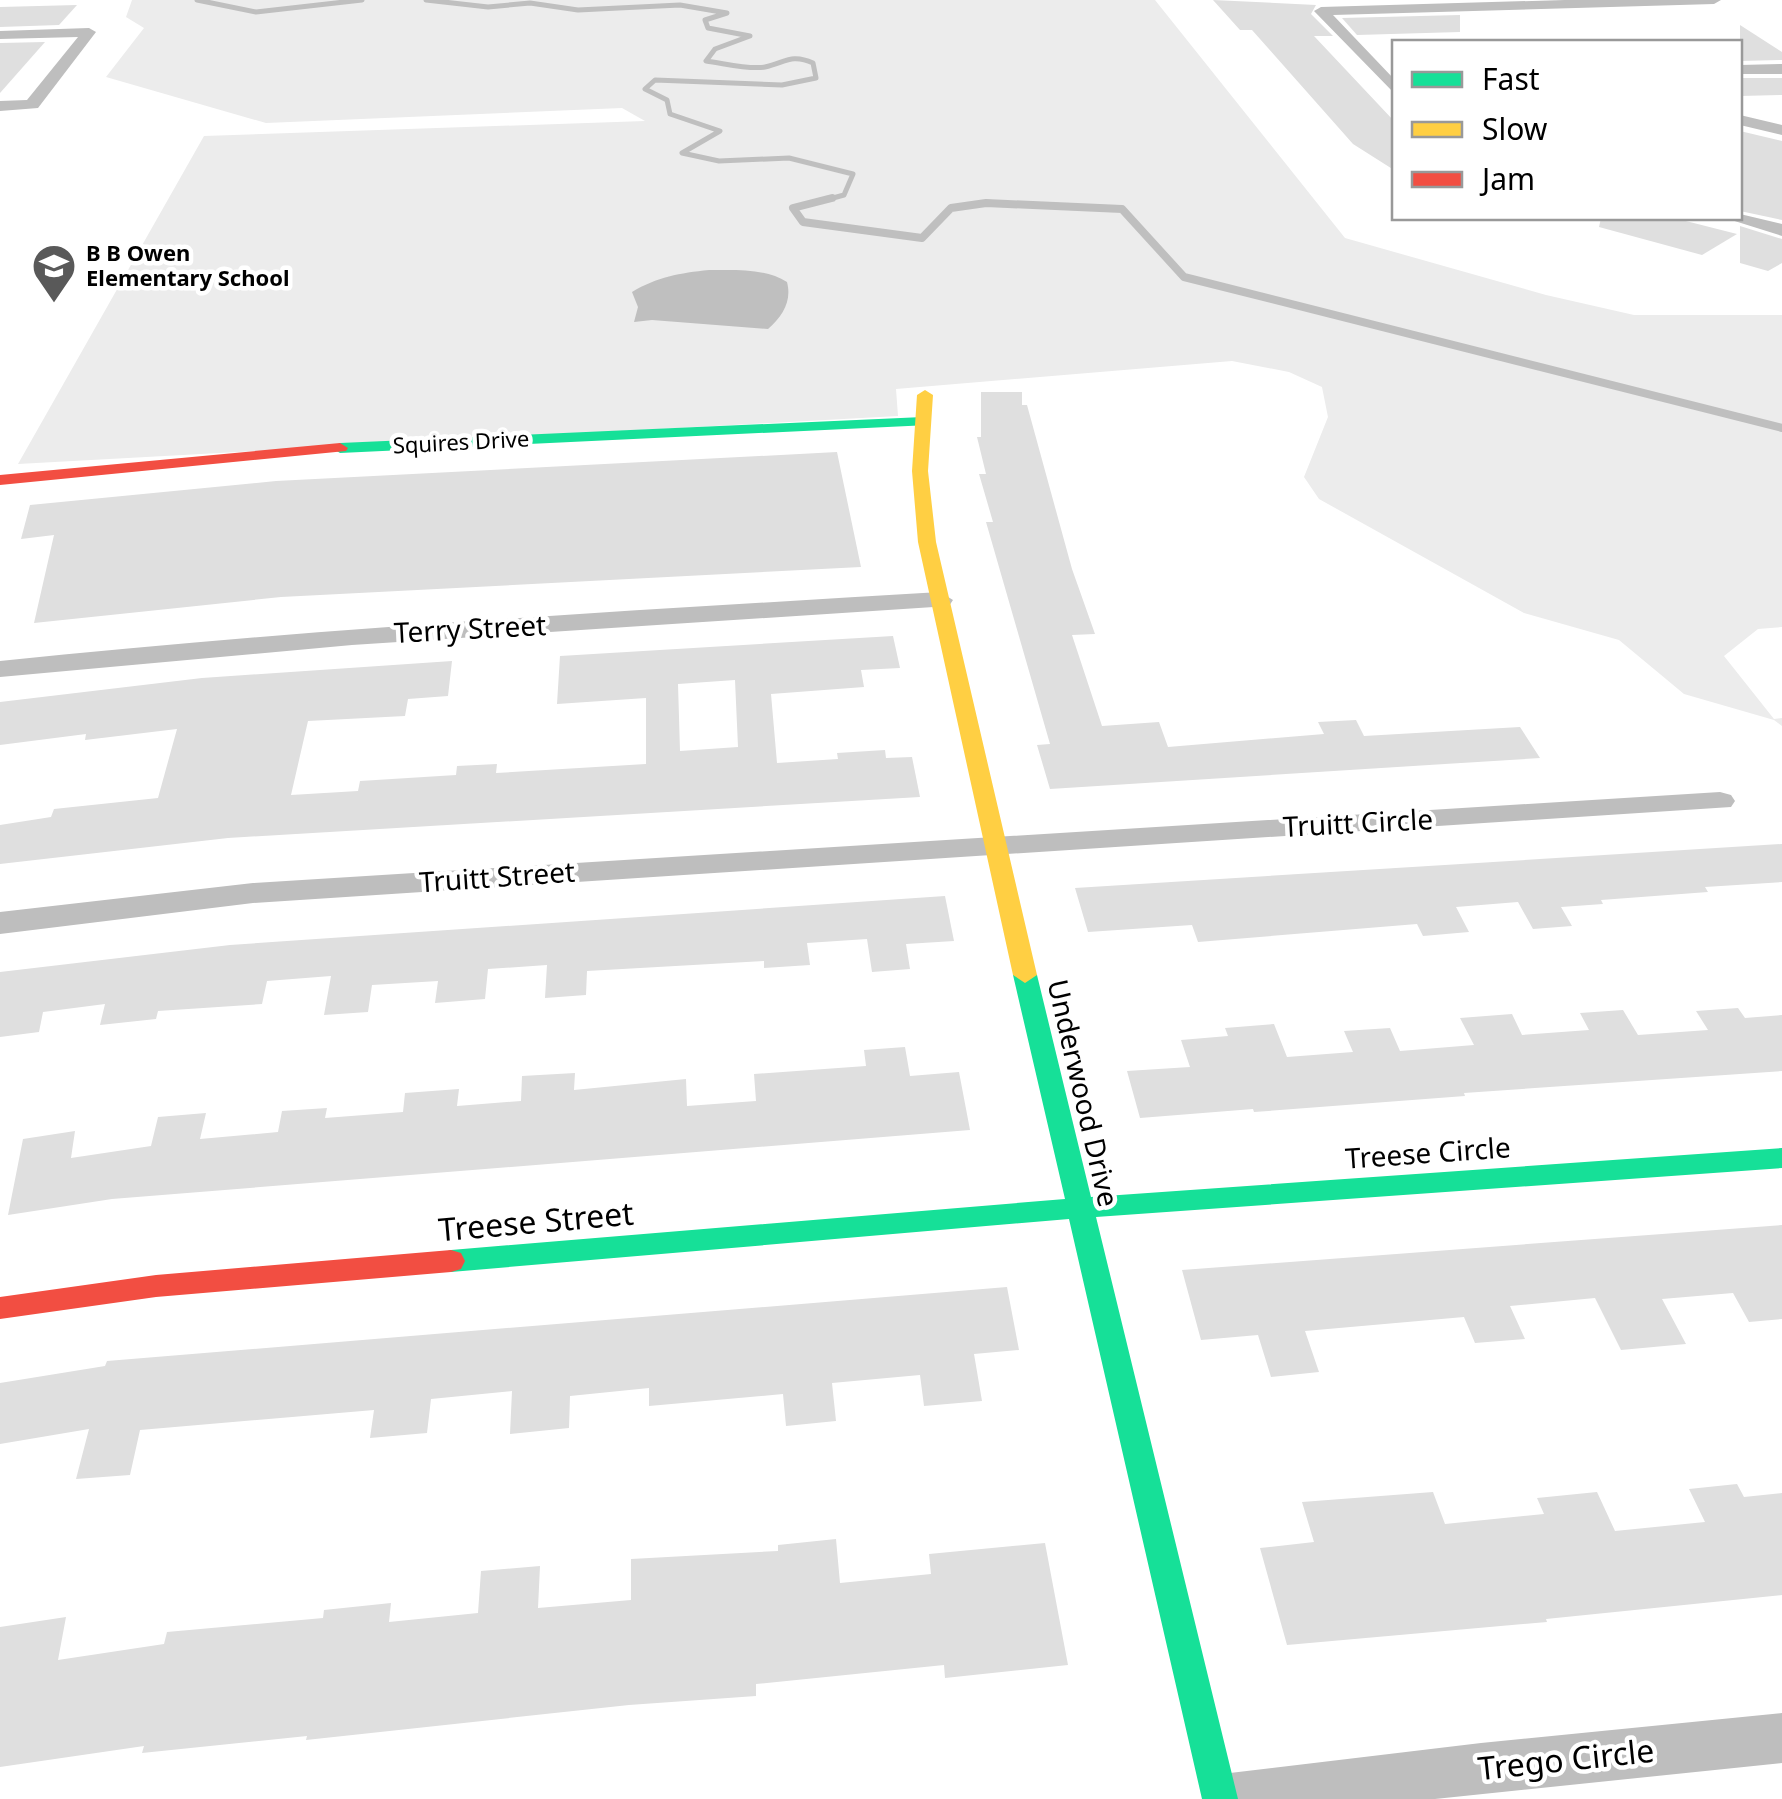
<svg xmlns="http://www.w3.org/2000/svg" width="1782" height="1799" font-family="'Noto Sans',sans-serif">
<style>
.green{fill:#ececec}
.water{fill:#bfbfbf}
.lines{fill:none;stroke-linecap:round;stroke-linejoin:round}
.stream-far1{stroke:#bfbfbf;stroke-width:5}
.stream{stroke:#bfbfbf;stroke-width:8}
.building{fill:#dfdfdf;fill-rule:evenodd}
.street{fill:#bebebe;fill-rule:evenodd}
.fast{fill:#16e098;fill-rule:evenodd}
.slow{fill:#ffcf43;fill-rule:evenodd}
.jam{fill:#f24e42;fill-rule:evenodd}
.labels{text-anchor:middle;stroke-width:9;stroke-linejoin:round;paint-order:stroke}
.far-poi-label{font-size:22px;font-weight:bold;fill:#000;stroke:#fff;text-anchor:start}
.far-street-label{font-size:22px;fill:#000;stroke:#fff}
.street-label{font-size:28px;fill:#000;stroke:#fff}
.near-street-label{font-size:32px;fill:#000;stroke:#fff}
</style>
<rect width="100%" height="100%" fill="#fff"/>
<polygon class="green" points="132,0 1155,0 1345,238 1546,295 1634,315 1782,315 1782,627 1758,629 1724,656 1774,719 1782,718 1782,726 1774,720 1684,694 1619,640 1524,613 1319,499 1304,477 1328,417 1322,387 1289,372 1232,361 896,389 898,416 18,464 204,136 645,121 622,108 266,123 106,77 144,28 126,17"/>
<path class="water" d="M 709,270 C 735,270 765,268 787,282 C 792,301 783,316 768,329 L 652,320 L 634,322 L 638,307 L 632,292 C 657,277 680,273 709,270 Z"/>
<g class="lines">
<g class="stream-far1">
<polyline points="197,0 256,12 362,0"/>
<path d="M 426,0 L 488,7 L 530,3 L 578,10 L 680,5 L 727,13 L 705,20 L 708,28 L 750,36 L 715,49 L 706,61 C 723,63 749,70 765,67 C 785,63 791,53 813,63 L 816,78 L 782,85 L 655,80 L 645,89 L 667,100 L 670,114 L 720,131 L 682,153 L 719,161 L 789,158 L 853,174 L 844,195 L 822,201"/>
</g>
<polyline class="stream" points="832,198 793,208 803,222 922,238 951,208 986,203 1122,209 1184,277 1782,428"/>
</g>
<g class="building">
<polygon points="1213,0 1316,5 1311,14 1333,36 1314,36 1394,121 1394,170 1353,144 1252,30 1240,30"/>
<polygon points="77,5 59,25 0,27 0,7"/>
<polygon points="1460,15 1460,32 1357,35 1342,18"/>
<polygon points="1740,25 1782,52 1782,60 1740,61"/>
<polygon points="45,42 0,93 0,43"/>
<polygon points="1740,78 1782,78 1782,95 1740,96"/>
<polygon points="1740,131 1782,141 1782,220 1740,211"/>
<polygon points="1601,218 1674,218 1737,234 1702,255 1599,227"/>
<polygon points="1740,226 1782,239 1782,263 1768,271 1740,263"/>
<polygon points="981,392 1022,392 1022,405 1027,405 1072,569 1095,634 1072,635 1102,726 1159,722 1168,747 1324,734 1318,722 1356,720 1364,736 1520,727 1540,758 1050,789 1037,745 1050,744 986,522 993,522 979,474 986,474 977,437 981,437"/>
<polygon points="837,452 861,567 281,597 34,623 54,535 21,539 30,505 276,481"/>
<path d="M 893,636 L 900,668 L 861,670 L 864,687 L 771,694 L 777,763 L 838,759 L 837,753 L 885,750 L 886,758 L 912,757 L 920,797 L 228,838 L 0,864 L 0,825 L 51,817 L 54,809 L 158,798 L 177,729 L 85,740 L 86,734 L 0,745 L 0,702 L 202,678 L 452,661 L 448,696 L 408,699 L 405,716 L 308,721 L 291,795 L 358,791 L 360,781 L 456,775 L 457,766 L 497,764 L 496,773 L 646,764 L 646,698 L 557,704 L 560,656 ZM 735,680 L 738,747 L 680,751 L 678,684 Z"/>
<polygon points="1782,844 1782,882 1705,887 1708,892 1601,900 1603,904 1561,907 1572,926 1533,929 1518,902 1456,907 1469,932 1423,936 1417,924 1198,942 1192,925 1088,932 1075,888"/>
<polygon points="945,896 954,941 906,944 910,969 872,972 867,939 807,943 810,965 764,968 764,961 587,971 586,995 545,998 547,965 488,969 485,999 435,1003 438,981 372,985 368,1012 324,1015 331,976 267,981 262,1004 158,1011 156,1019 100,1025 105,1004 43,1012 39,1032 0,1037 0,972 230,945"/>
<polygon points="1738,1008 1745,1018 1782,1015 1782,1071 1464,1093 1465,1096 1254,1112 1253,1109 1140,1118 1127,1071 1190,1067 1181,1040 1228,1036 1225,1028 1274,1024 1287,1057 1353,1052 1344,1031 1390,1028 1400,1051 1474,1045 1460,1018 1512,1014 1522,1035 1589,1030 1580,1013 1623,1010 1638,1035 1708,1030 1696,1011"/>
<polygon points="905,1047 910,1076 959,1072 970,1130 112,1199 8,1215 23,1139 75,1131 71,1158 151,1146 158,1117 206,1113 200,1139 278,1132 282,1111 327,1108 325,1118 403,1112 405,1093 459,1089 457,1106 521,1101 522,1076 575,1073 574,1090 686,1079 687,1106 756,1101 754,1074 866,1066 864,1050"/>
<polygon points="1782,1225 1782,1319 1749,1322 1733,1293 1662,1299 1686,1344 1621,1350 1595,1298 1510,1306 1525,1339 1475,1343 1464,1317 1305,1331 1319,1372 1271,1377 1258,1335 1201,1340 1182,1270"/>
<polygon points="1007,1287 1019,1350 974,1354 982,1401 924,1406 920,1375 832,1383 836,1421 786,1426 783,1394 649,1406 649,1388 570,1396 569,1428 510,1434 512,1391 431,1399 427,1433 370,1438 374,1410 140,1430 130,1475 76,1479 89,1429 0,1444 0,1383 105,1366 107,1361"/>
<polygon points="1737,1484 1744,1497 1782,1493 1782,1595 1546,1619 1547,1622 1287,1645 1260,1548 1314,1542 1302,1502 1433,1492 1445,1524 1544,1514 1537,1498 1597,1492 1615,1531 1705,1522 1689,1489"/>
<polygon points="836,1539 840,1583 931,1574 929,1554 1045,1543 1068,1665 945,1678 944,1665 756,1684 756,1696 629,1705 306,1740 307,1736 142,1753 144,1746 0,1767 0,1627 66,1617 58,1660 164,1644 167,1632 323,1618 324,1610 391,1603 389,1622 478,1613 481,1571 540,1566 538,1608 631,1600 631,1559 778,1551 778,1545"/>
</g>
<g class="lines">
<g class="street">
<polygon points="1565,0 1721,0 1714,4 1333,15 1394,79 1394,93 1314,11 1321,7"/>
<polygon points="89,28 96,32 38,108 0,111 0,101 27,100 78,37 0,39 0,31"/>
<polygon points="1782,64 1782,74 1740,74 1740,65"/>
<polygon points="1740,115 1782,125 1782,135 1740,125"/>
<polygon points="1740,214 1782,224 1782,236 1725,218 1740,218"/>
<path d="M 940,592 L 953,600 L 949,606 L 352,645 L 0,677 L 0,661 C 313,628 626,611 940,592 Z"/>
<polygon points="1720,792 1731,795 1735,801 1731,807 253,903 0,934 0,912 253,883"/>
<polygon points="1782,1713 1782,1763 1435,1799 1204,1799 1212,1781 1230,1773 1481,1743"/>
</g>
<g class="fast">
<polygon points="923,417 931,422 929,425 340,453 332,448 340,443"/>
<polygon points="1025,967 1037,975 1091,1197 1782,1148 1782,1168 1096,1217 1238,1799 1202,1799 1069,1219 451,1272 441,1269 437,1261 441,1253 451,1250 1065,1199 1013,975"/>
</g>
<polygon class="slow" points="925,390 933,395 928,471 936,542 1037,975 1025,983 1013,975 918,542 912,471 917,395"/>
<g class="jam">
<polygon points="340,443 348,448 346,451 0,485 0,475"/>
<polygon points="451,1250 461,1253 465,1261 461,1269 451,1272 156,1297 0,1319 0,1297 156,1275"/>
</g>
</g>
<defs>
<symbol id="school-pin" viewBox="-11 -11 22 30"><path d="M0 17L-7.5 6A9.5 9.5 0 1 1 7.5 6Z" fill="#595959" stroke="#fff"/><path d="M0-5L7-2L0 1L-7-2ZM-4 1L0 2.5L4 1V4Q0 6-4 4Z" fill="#fff"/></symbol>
</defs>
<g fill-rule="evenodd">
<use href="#school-pin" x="29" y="241" width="50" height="68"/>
</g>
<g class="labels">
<g class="far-poi-label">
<text x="86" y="261">B B Owen<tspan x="86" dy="25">Elementary School</tspan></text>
</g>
<g class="far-street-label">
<text transform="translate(461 442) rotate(-3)" y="8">Squires Drive</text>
</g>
<g class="street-label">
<text transform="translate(470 629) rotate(-3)" y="10">Terry Street</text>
<text transform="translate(1358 823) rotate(-3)" y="10">Truitt Circle</text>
<text transform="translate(497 877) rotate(-4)" y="10">Truitt Street</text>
<text transform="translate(1083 1093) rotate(77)" y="10">Underwood Drive</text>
<text transform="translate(1428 1153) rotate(-4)" y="10">Treese Circle</text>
</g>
<g class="near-street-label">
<text transform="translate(536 1222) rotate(-5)" y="11">Treese Street</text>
<text transform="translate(1566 1760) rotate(-6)" y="11">Trego Circle</text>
</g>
</g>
<rect x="1392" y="40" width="350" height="180" fill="#ffffff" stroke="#999999" stroke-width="2.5"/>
<rect x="1412" y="72" width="50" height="15" fill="#16e098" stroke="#999999" stroke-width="2.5"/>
<text x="1482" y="90" font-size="30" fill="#000000">Fast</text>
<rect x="1412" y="122" width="50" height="15" fill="#ffcf43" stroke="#999999" stroke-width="2.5"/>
<text x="1482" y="140" font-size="30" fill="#000000">Slow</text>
<rect x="1412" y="172" width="50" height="15" fill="#f24e42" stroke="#999999" stroke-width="2.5"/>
<text x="1482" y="190" font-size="30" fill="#000000">Jam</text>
</svg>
